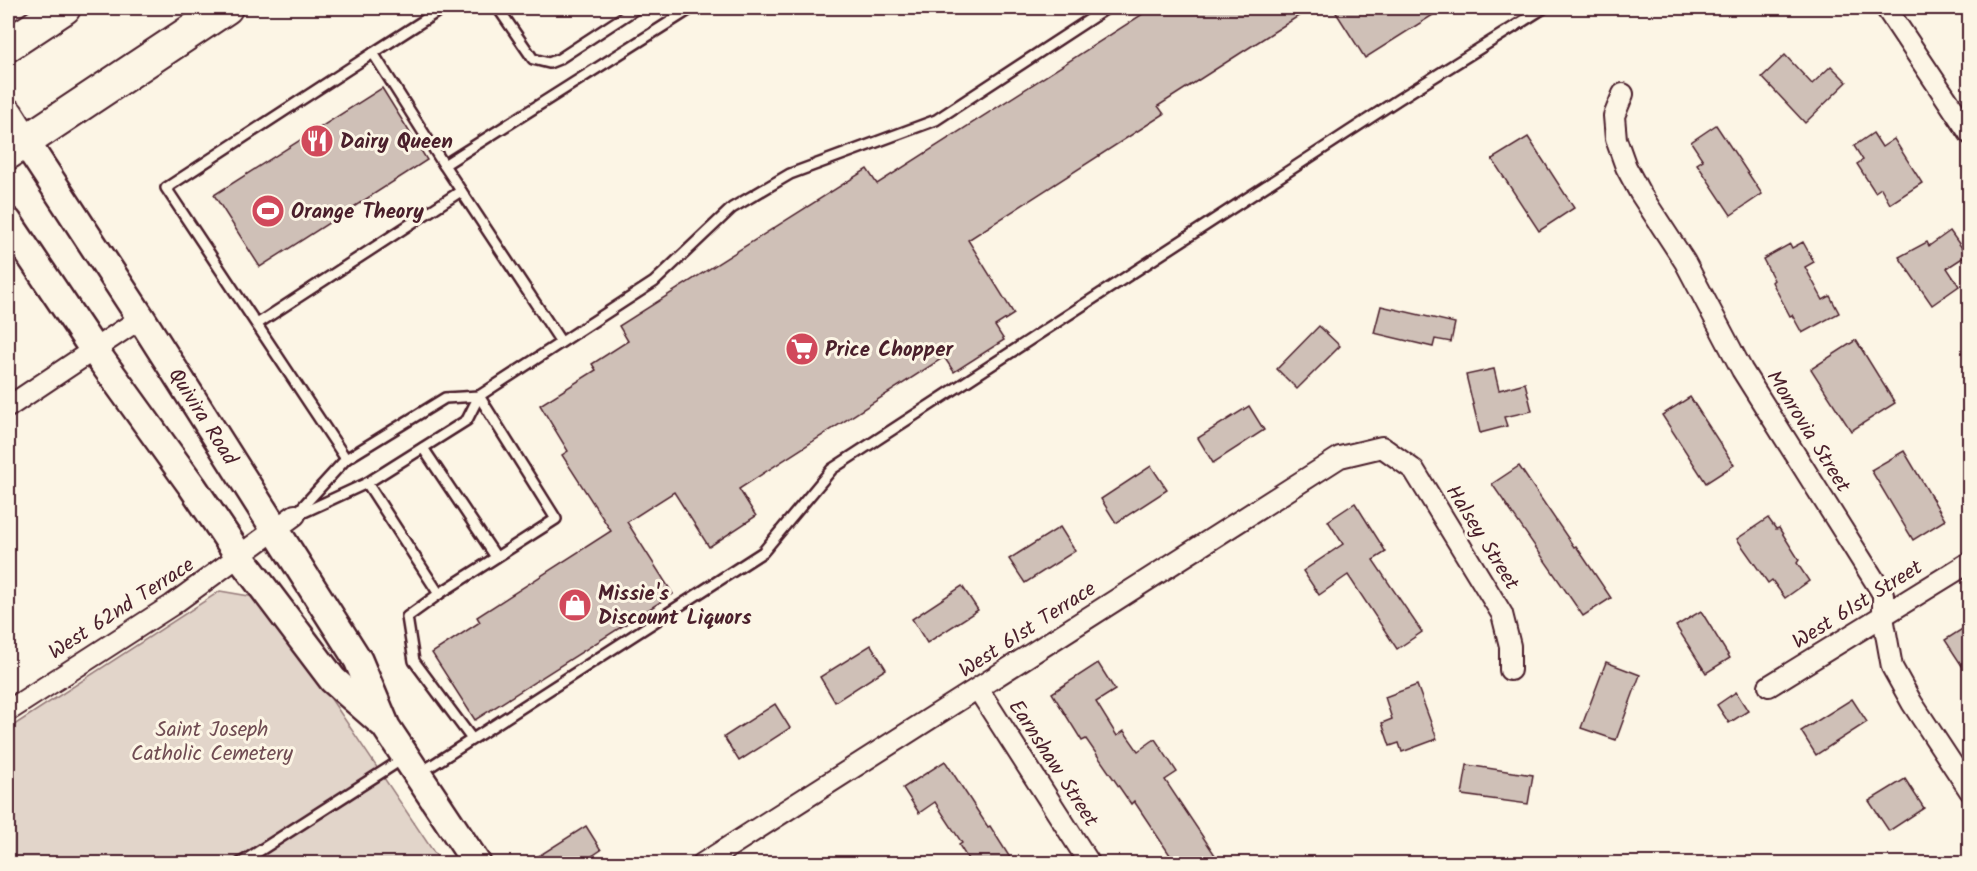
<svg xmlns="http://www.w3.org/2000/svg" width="1977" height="871" font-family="Kalam,sans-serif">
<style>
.green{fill:#e2d5ca;stroke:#967a7a;stroke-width:1.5}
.building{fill:#cfc0b7;stroke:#4a1f2b;stroke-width:1.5}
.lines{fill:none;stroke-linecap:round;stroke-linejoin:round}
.service-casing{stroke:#4a1f2b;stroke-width:14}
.minor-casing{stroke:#4a1f2b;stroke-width:24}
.secondary-casing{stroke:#4a1f2b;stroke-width:32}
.primary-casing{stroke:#4a1f2b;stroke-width:34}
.trunk-casing{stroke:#4a1f2b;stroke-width:36}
.service{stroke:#fcf5e5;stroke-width:9}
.minor{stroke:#fcf5e5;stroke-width:20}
.secondary{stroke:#fcf5e5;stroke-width:27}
.primary{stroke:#fcf5e5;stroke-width:30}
.trunk{stroke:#fcf5e5;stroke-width:32}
.labels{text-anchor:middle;stroke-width:6;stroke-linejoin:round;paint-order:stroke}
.poi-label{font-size:21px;font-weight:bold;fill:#4a1f2b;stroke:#fcf5e5;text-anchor:start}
.street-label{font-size:21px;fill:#4a1f2b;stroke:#fcf5e5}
.park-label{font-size:21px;fill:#704c53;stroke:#fcf5e5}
</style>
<rect width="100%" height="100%" fill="#fcf5e5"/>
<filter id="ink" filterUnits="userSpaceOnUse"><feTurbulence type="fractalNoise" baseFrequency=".0167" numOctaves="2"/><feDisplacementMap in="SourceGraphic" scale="12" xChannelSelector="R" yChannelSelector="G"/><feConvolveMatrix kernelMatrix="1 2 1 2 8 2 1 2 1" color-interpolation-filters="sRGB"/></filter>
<g filter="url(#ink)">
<polygon class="green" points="220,591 255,597 315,675 441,863 8,864 8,729"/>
<g class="building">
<polygon points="1152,8 1311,8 1158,106 1164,114 968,240 1014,314 995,326 1004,340 954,372 944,357 739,489 756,516 709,547 674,492 627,522 673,594 475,720 432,653 480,622 477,617 611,531 562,455 568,451 540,405 596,370 592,364 628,341 619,326 867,169 877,184"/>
<polygon points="1333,8 1444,8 1365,58"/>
<polygon points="1785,55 1812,84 1831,66 1847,82 1805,123 1762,77"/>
<polygon points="382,88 427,160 260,267 214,195"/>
<polygon points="1716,125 1762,194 1731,215 1697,164 1703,160 1691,142"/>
<polygon points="1873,133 1882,147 1894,139 1922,183 1890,204 1881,188 1875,192 1857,164 1863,160 1854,146"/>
<polygon points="1528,137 1574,208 1539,231 1492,159"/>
<polygon points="1950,231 1967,255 1947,268 1959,286 1932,305 1899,257 1927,242 1929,246"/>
<polygon points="1803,242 1814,262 1805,267 1823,300 1830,296 1839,313 1802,333 1792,315 1790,316 1772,282 1774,280 1763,259 1790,244 1792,248"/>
<polygon points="1381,306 1455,323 1451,342 1435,339 1433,347 1374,333"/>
<polygon points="1319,326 1340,346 1297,389 1277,369"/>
<polygon points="1856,340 1895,403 1851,431 1811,369"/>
<polygon points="1494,369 1499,390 1525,383 1532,411 1504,417 1507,426 1480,433 1466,375"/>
<polygon points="1690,397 1734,465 1706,483 1662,415"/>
<polygon points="1249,406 1264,430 1213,463 1198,438"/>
<polygon points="1904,451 1945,520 1913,540 1871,470"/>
<polygon points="1151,466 1167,490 1116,523 1101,499"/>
<polygon points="1519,466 1574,547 1576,546 1611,598 1583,616 1492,484"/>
<polygon points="1355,503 1386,552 1373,560 1422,632 1397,649 1348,575 1319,595 1303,571 1343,544 1328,521"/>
<polygon points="1768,518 1776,529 1779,528 1799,560 1797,563 1809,581 1785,598 1772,580 1768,583 1737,539"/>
<polygon points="1060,527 1075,551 1025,583 1009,559"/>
<polygon points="962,586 978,610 927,643 912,619"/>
<polygon points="1701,611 1730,658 1706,673 1676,626"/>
<polygon points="1970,624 1970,678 1945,640"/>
<polygon points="871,645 886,669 835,702 820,677"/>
<polygon points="1606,662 1640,675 1616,740 1581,728"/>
<polygon points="1098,663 1115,690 1096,702 1117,736 1124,731 1138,751 1155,739 1177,772 1165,780 1221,864 1176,864 1134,801 1131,804 1086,739 1082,741 1052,693"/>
<polygon points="1417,685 1437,739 1402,752 1399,743 1390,746 1382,723 1392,719 1385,697"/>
<polygon points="1736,692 1748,711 1729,723 1717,705"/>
<polygon points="1852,699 1867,722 1816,755 1801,731"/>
<polygon points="775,704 790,728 739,761 724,737"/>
<polygon points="945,761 988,827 990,826 1014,864 971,864 959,845 962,843 935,802 919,813 903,788"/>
<polygon points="1467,765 1533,775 1528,804 1462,795"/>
<polygon points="1905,779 1924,808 1889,831 1869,801"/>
<polygon points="586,826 601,850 580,864 526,864"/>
</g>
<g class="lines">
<defs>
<g id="service">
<polyline points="498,8 533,59 549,63 559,59 637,8"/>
<polyline points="373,53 443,8"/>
<polyline points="257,324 461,191"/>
<polyline points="561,342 444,165 692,8"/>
<polyline points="423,448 496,557"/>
<polyline points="346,459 166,188 373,53 444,165"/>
<polyline points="367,483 439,594 407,617 414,661 472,739"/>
<polyline points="300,514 367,483 467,420 479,396"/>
<polyline points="295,515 346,459 445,398 479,396 654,282 732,208 790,174 936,120 1107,8"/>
<polyline points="439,594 556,519 479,396"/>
<polyline points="420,773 763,552 832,469 1399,99 1544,8"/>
<polyline points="239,864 404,758"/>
</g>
<g id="minor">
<polyline points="1886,8 1970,134"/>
<polyline points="1623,94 1614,116 1616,139 1626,167 1640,193 1685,262 1742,370 1883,594 1883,617 1892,667 1912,703 1970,791"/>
<polyline points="8,407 141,318"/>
<polyline points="1769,686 1970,562"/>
<polyline points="978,689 1090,864"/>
<polyline points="8,711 172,605 295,515"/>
<polyline points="702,864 1340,457 1382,447 1414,470 1502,614 1510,646 1510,670"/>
</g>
<g id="secondary">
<path id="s1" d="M 25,141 L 141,318 L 358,660 L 386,727 L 477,864"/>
<polyline points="8,222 94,350 192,486 240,557 333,680 381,722"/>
</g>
<polyline id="primary" points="8,114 25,141"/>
<g id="trunk">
<polyline points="8,45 64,8"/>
<polyline points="8,153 226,8"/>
</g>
</defs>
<use href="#service" class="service-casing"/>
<use href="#minor" class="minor-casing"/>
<use href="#secondary" class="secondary-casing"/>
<use href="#primary" class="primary-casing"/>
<use href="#trunk" class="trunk-casing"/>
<use href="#service" class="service"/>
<use href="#minor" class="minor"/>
<use href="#secondary" class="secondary"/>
<use href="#primary" class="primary"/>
<use href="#trunk" class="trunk"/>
</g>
</g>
<defs>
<symbol id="restaurant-disc" viewBox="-11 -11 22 22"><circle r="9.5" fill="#d1495b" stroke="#fcf5e5"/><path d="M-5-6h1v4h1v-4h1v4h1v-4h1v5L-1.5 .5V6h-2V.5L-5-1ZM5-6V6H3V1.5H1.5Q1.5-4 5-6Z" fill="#fff"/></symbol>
<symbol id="stadium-disc" viewBox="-11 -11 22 22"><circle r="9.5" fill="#d1495b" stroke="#fcf5e5"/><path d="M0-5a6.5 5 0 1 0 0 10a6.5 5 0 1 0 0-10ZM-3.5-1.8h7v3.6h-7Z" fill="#fff"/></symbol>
<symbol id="supermarket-disc" viewBox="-11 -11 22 22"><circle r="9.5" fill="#d1495b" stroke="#fcf5e5"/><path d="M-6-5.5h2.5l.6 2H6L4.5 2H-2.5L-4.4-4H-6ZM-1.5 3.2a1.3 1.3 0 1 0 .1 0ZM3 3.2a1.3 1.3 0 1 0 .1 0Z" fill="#fff"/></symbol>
<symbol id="shop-disc" viewBox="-11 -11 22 22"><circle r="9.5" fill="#d1495b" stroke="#fcf5e5"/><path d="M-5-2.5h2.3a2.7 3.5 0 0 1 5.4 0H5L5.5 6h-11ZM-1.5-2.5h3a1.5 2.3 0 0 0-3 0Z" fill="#fff"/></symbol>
</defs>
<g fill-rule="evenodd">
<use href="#restaurant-disc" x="298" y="122" width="38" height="38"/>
<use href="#stadium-disc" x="249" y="192" width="38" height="38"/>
<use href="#supermarket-disc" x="783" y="330" width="38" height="38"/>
<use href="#shop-disc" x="556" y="586" width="38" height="38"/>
</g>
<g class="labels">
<g class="poi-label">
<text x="340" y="148">Dairy Queen</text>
<text x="291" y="218">Orange Theory</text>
<text x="825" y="356">Price Chopper</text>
<text x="598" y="600">Missie's<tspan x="598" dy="24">Discount Liquors</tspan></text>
</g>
<g class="street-label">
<text dy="7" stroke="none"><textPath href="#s1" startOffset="328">Quivira Road</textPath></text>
<text transform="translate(1809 431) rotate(58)" y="7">Monrovia Street</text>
<text transform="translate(1483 537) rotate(58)" y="7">Halsey Street</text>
<text transform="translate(1857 604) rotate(-32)" y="7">West 61st Street</text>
<text transform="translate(121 608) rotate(-33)" y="7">West 62nd Terrace</text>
<text transform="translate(1027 629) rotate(-33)" y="7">West 61st Terrace</text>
<text transform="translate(1054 763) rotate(57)" y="7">Earnshaw Street</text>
</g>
<g class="park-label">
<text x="212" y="736">Saint Joseph<tspan x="212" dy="24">Catholic Cemetery</tspan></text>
</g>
</g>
<rect width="1977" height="871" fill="none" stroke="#fcf5e5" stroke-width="30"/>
<rect x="15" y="15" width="1947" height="841" fill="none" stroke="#4a1f2b" stroke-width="2" filter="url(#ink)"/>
</svg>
